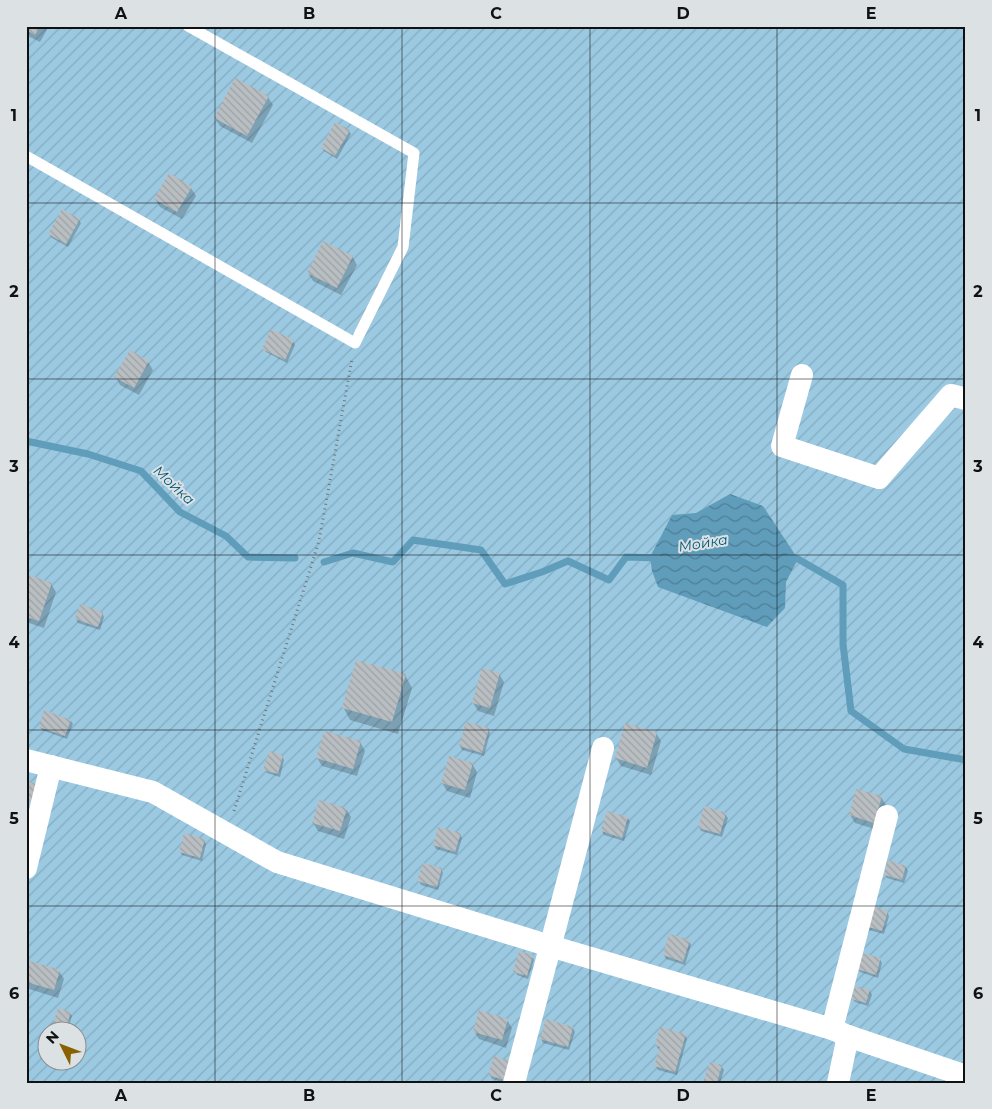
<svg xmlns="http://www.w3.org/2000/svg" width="992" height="1109" font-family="Montserrat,sans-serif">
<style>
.garden{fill:url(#garden-furrows);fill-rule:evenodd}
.water{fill:url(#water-waves)}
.shadow{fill:#0003}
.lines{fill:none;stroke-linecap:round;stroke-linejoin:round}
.stream{stroke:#5f9dba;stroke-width:7}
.building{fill:url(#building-back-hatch)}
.path{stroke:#727577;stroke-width:3;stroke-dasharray:1 4;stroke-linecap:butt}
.service{stroke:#fff;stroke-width:11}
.minor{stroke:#fff;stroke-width:22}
.grid{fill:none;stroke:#0f1112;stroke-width:1;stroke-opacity:0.55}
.labels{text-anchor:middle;stroke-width:4;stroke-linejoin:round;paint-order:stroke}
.water-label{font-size:14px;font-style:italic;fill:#025977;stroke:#dce1e4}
.neatline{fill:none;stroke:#0f1112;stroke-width:2}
.grid-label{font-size:16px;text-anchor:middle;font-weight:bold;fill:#0f1112}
</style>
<defs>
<pattern id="garden-furrows" width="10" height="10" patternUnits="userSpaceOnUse" patternTransform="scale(1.25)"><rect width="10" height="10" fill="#9bc9e1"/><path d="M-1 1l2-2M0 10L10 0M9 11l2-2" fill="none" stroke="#84acc0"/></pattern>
<pattern id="water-waves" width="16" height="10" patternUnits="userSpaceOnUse" patternTransform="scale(1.25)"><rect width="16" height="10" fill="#5f9dba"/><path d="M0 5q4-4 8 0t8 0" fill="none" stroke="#4d7f96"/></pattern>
<pattern id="building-back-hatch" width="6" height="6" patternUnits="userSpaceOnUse" patternTransform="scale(1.25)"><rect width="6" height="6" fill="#b8bec1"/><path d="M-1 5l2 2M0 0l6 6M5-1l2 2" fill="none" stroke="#9da2a5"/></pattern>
</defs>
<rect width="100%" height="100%" fill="#dce1e4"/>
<path class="garden" d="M 26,26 L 966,26 L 966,1083 L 26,1083 ZM 48,1032 L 78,1032 L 78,1062 L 48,1062 Z"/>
<polygon class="water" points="730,494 763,506 798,559 786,582 785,608 767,627 658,587 652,571 650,557 672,515 696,513"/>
<g class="shadow">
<polygon points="26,26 49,26 40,42 26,35"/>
<polygon points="209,26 219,26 217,30"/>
<polygon points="268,97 273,105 252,143 220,126 215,118"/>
<polygon points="349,131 351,134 337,159 324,151 322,148"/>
<polygon points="191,188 196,196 182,219 160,207 155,199"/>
<polygon points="79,220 81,223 68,247 52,238 49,234"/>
<polygon points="352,256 357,265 341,295 313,281 308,273"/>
<polygon points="293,341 295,345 287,363 266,352 264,349"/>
<polygon points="148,362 153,370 139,395 120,385 116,377"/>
<polygon points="26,575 51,584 56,592 44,628 26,622"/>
<polygon points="102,613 104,617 100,630 78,623 76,619"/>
<polygon points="499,674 504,682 494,716 478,711 473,703"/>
<polygon points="405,675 412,688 398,734 350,720 343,707"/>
<polygon points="71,721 73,724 67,739 42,730 40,727"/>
<polygon points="488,729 490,733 484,756 462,750 460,746"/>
<polygon points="656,733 661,741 651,775 621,766 616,758"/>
<polygon points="360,742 365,751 357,776 322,766 317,758"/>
<polygon points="282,756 284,760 280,777 267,773 265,769"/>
<polygon points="472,764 477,772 470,798 447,791 442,783"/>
<polygon points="881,797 886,805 878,830 855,823 850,815"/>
<polygon points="346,809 351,817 344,839 318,831 313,823"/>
<polygon points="725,814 728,818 722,837 701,831 699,827"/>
<polygon points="628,818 630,822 624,841 604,835 602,831"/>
<polygon points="460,834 462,838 457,855 436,849 434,845"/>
<polygon points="204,840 206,844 202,861 182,855 180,852"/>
<polygon points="906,867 908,871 904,883 887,878 885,874"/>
<polygon points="441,870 443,873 438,890 421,885 419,881"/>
<polygon points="887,912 889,916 884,934 869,930 867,926"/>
<polygon points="689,941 691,945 685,965 666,959 664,955"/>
<polygon points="532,956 534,960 528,979 517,975 515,971"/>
<polygon points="880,959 882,963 878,978 860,972 858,969"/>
<polygon points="26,961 59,971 64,979 58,998 26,988"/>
<polygon points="870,991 872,995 868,1006 855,1002 852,998"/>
<polygon points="70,1013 72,1016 67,1032 55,1031 53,1027"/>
<polygon points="507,1020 512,1028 506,1048 479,1039 474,1031"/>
<polygon points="573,1028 575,1032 569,1050 543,1043 541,1039"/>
<polygon points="685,1035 687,1039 677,1075 658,1070 656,1066 661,1049 658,1049 656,1045"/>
<polygon points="509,1062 505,1083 492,1079 490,1075"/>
<polygon points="722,1067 724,1070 720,1083 705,1083"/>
</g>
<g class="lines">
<g class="stream">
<polyline points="26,441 88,454 141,471 180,512 226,536 248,557 295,558"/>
<polyline points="790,557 798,559 843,585 843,644 851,711 904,749 966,760"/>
<polyline points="324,562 353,553 393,562 413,540 481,550 505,584 542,572 568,561 609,580 626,557 658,558"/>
</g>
</g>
<g class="building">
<polygon points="26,26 40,26 35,35 26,30"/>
<polygon points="235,78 269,96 247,136 214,118"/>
<polygon points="335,122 350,130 335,156 321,148"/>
<polygon points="169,173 192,187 177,212 154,199"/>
<polygon points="62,209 80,219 66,244 48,234"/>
<polygon points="323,241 353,256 337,288 307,273"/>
<polygon points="271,329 294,340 285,360 262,349"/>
<polygon points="130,350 149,361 134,388 114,377"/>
<polygon points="26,574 52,583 39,621 26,617"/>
<polygon points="80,604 103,612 98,627 75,619"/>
<polygon points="356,660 406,674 392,722 342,708"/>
<polygon points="482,668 500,673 490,708 472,703"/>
<polygon points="44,710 71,720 65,736 39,727"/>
<polygon points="466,722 489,728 482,753 459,746"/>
<polygon points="625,723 657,732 647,768 615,758"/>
<polygon points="324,731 361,741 353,769 316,758"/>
<polygon points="269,751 283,755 278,774 263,770"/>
<polygon points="449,756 473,763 465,790 441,783"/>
<polygon points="26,781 44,786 39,804 26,800"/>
<polygon points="856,789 882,796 874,823 849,815"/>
<polygon points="319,800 347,808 340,831 312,823"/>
<polygon points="704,806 726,813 720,834 698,828"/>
<polygon points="607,811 628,817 622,838 601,831"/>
<polygon points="438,827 461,833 455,852 433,845"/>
<polygon points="184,833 205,839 200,858 179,852"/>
<polygon points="888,860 906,866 902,880 884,875"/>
<polygon points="423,863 442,868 437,887 417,881"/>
<polygon points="871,906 888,911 882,931 865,926"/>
<polygon points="669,934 690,940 683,962 663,955"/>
<polygon points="519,951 533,955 527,976 513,972"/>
<polygon points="861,953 881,958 876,975 857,969"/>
<polygon points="26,960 60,970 54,990 26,982"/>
<polygon points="855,986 870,990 866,1003 851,999"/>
<polygon points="58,1008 71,1012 65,1031 52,1027"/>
<polygon points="479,1010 508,1019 502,1040 473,1032"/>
<polygon points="546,1019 573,1027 568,1047 540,1039"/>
<polygon points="660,1027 686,1034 675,1072 654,1066 660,1047 655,1045"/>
<polygon points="494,1056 510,1061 504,1080 488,1075"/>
<polygon points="710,1062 722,1065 717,1083 703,1083"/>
</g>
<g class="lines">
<polyline class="path" points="234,811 319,541 352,359"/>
<polyline class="service" points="26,156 355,343 403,247 414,153 188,26"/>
<g class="minor">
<polyline points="802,375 782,446 879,478 951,395 966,399"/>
<polyline points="26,760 153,792 277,862 550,946 832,1029 848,1036 966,1076"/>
<polyline points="26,868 51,766"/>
<polyline points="832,1029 887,816"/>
<polyline points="514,1083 603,748"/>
<polyline points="838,1083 848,1036"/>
</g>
</g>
<path class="grid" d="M 215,26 L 215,1083M 402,26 L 402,1083M 590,26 L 590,1083M 777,26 L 777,1083M 26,203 L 966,203M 26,379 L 966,379M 26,555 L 966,555M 26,730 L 966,730M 26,906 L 966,906"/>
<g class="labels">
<g class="water-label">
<text transform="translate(174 485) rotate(43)" y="5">Мойка</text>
<text transform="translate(703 543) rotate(-9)" y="5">Мойка</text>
</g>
</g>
<rect width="992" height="1109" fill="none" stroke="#dce1e4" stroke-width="55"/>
<g transform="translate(62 1046) rotate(312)"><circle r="24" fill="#dce1e4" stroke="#8a8e90"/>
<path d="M0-4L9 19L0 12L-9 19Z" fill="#896100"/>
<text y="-8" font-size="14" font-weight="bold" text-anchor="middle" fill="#0f1112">N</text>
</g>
<rect x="28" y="28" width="936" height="1054" class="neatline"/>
<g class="grid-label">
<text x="121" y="19">A</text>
<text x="309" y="19">B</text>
<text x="496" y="19">C</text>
<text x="683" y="19">D</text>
<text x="871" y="19">E</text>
<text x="14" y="121">1</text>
<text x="978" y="121">1</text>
<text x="14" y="297">2</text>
<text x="978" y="297">2</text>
<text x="14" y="472">3</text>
<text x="978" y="472">3</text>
<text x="14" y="648">4</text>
<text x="978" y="648">4</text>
<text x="14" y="824">5</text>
<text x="978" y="824">5</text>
<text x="14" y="999">6</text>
<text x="978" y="999">6</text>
<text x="121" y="1101">A</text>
<text x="309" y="1101">B</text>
<text x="496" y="1101">C</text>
<text x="683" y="1101">D</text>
<text x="871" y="1101">E</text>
</g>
</svg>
